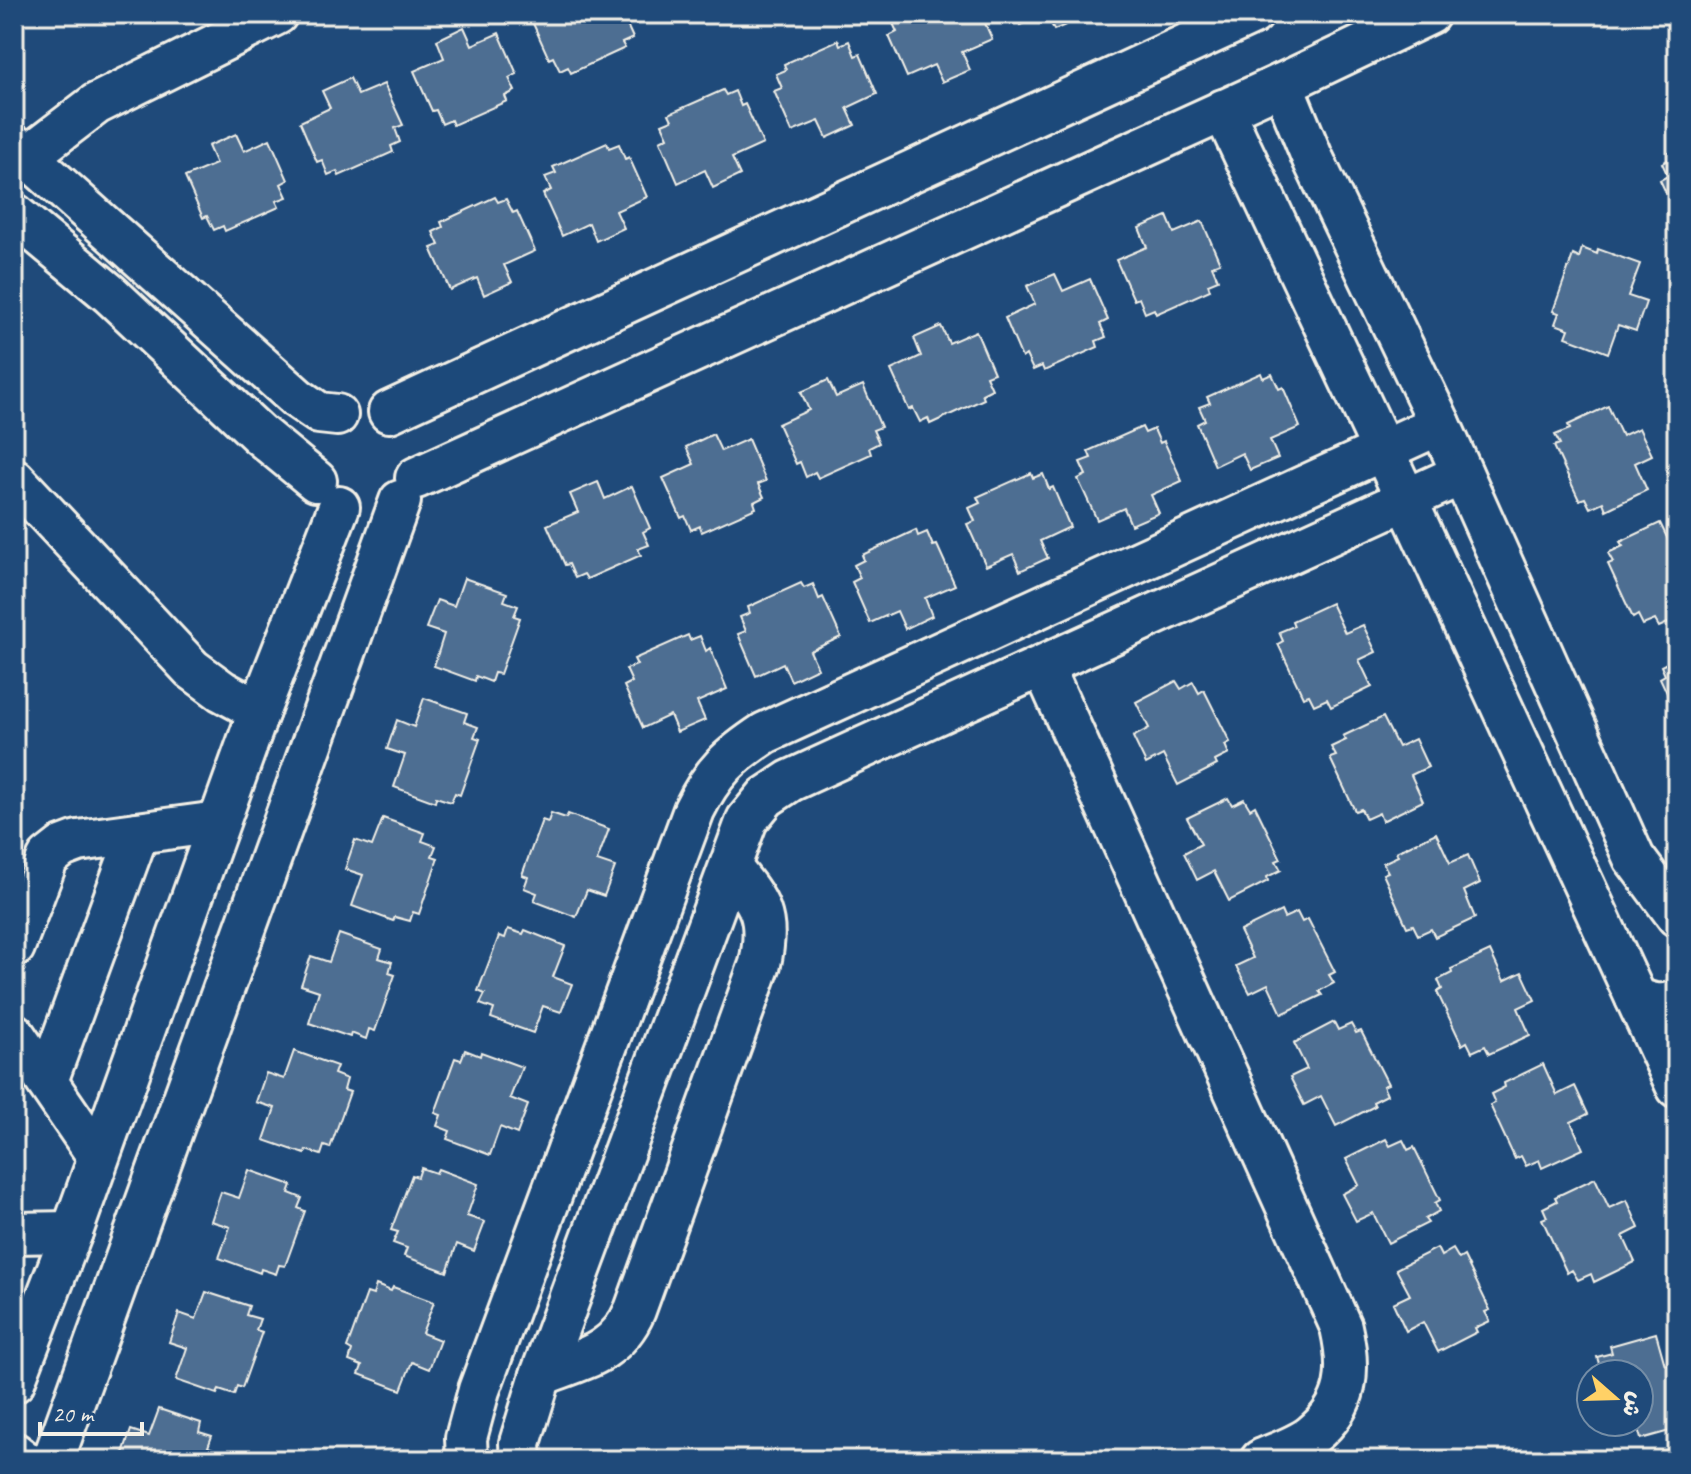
<svg xmlns="http://www.w3.org/2000/svg" width="1691" height="1474" font-family="Caveat,'Playpen Sans Arabic',sans-serif">
<style>
.building{fill:#4d6e92;stroke:#f4f1e8;stroke-width:2}
.lines{fill:none;stroke-linecap:round;stroke-linejoin:round}
.minor-casing{stroke:#f4f1e8;stroke-width:46}
.minor{stroke:#1f4a7a;stroke-width:40}
</style>
<rect width="100%" height="100%" fill="#1f4a7a"/>
<filter id="ink" filterUnits="userSpaceOnUse"><feTurbulence type="fractalNoise" baseFrequency=".0125" numOctaves="2"/><feDisplacementMap in="SourceGraphic" scale="16" xChannelSelector="R" yChannelSelector="G"/><feConvolveMatrix kernelMatrix="1 2 1 2 8 2 1 2 1" color-interpolation-filters="sRGB"/></filter>
<g filter="url(#ink)">
<g class="building">
<polygon points="542,14 631,14 634,22 627,25 633,38 622,43 625,48 571,73 568,67 560,71 553,57 549,59 531,19"/>
<polygon points="981,14 992,39 962,52 970,70 942,82 934,65 907,77 889,36 897,32 891,19 901,14"/>
<polygon points="1015,14 1045,14 1020,25"/>
<polygon points="1047,14 1080,14 1082,18 1054,30"/>
<polygon points="464,27 472,45 499,33 517,74 509,78 515,91 505,96 507,101 453,125 451,120 442,124 436,110 432,111 414,71 444,58 437,40"/>
<polygon points="838,40 840,45 849,41 855,56 860,54 877,94 847,108 855,125 827,138 819,121 792,132 774,91 782,88 776,74 786,70 784,64"/>
<polygon points="350,78 358,95 384,84 403,125 395,128 400,142 391,146 393,152 339,176 337,171 328,175 322,160 317,162 300,122 330,108 322,91"/>
<polygon points="723,90 726,95 735,91 741,106 745,104 763,144 732,158 740,175 713,188 705,170 678,183 660,141 668,137 662,124 672,120 669,114"/>
<polygon points="236,134 244,151 270,139 288,180 281,184 287,197 276,201 279,207 225,231 223,226 214,230 207,216 203,218 185,177 216,164 208,146"/>
<polygon points="607,143 609,148 619,144 625,159 629,157 647,197 616,211 624,228 596,241 589,223 562,236 543,194 551,190 545,177 556,173 553,167"/>
<polygon points="1677,149 1677,216 1660,180 1668,176 1662,163 1672,158 1669,153"/>
<polygon points="495,197 498,202 506,199 513,213 517,211 535,251 504,265 512,282 484,295 477,278 450,290 431,248 439,245 433,232 443,227 441,222"/>
<polygon points="1167,216 1174,233 1202,221 1220,263 1212,266 1218,280 1208,284 1210,290 1156,314 1154,309 1145,313 1139,298 1134,300 1116,260 1147,247 1139,228"/>
<polygon points="1582,248 1597,254 1598,249 1640,264 1628,296 1646,302 1636,331 1618,325 1608,353 1566,337 1569,329 1555,324 1559,313 1553,311 1573,255 1579,258"/>
<polygon points="1055,274 1063,291 1090,279 1108,320 1100,324 1106,337 1096,341 1098,347 1044,371 1042,366 1033,370 1026,355 1022,358 1005,318 1035,304 1027,286"/>
<polygon points="941,326 949,343 976,331 994,373 986,376 992,389 982,394 984,399 930,424 928,418 920,422 913,408 909,410 891,370 921,356 914,338"/>
<polygon points="1261,373 1263,378 1272,374 1279,389 1283,387 1300,427 1270,440 1278,458 1250,470 1242,453 1215,466 1197,424 1205,420 1199,407 1210,403 1207,397"/>
<polygon points="828,380 836,397 863,385 881,427 873,430 879,443 869,448 871,454 818,478 815,472 806,477 800,462 796,464 778,424 809,410 801,392"/>
<polygon points="1608,406 1622,436 1639,428 1652,455 1635,463 1647,490 1606,510 1603,502 1590,508 1585,498 1579,500 1554,446 1560,444 1555,435 1570,429 1568,425"/>
<polygon points="1142,427 1145,433 1154,429 1160,443 1164,441 1182,481 1151,495 1159,513 1131,525 1124,508 1097,520 1078,479 1086,475 1080,462 1091,458 1088,451"/>
<polygon points="713,434 721,451 748,439 766,481 758,484 764,497 754,502 756,508 702,532 700,526 691,530 685,516 681,518 663,478 694,464 686,447"/>
<polygon points="1031,473 1033,478 1043,474 1049,489 1053,487 1070,527 1040,541 1048,558 1020,571 1013,554 986,566 967,524 975,521 969,508 980,503 977,497"/>
<polygon points="598,482 605,499 632,486 650,528 643,532 649,545 638,549 641,555 587,579 584,574 575,578 569,564 565,565 547,525 578,512 570,494"/>
<polygon points="1660,523 1675,554 1677,553 1677,619 1659,627 1655,620 1643,625 1638,615 1633,618 1608,564 1613,562 1608,553 1623,546 1620,542"/>
<polygon points="916,530 918,536 927,532 933,546 937,545 955,585 925,598 932,616 905,629 897,611 870,623 852,582 860,578 854,565 864,560 862,555"/>
<polygon points="464,578 507,593 504,601 518,606 514,616 520,618 500,674 494,673 491,682 476,676 475,681 434,666 444,634 426,628 437,600 454,606"/>
<polygon points="801,583 804,588 813,584 819,599 823,597 841,637 810,651 818,668 791,681 783,663 756,676 738,634 746,631 740,617 750,613 748,607"/>
<polygon points="1331,603 1345,633 1363,625 1376,652 1359,660 1372,687 1331,707 1327,699 1314,705 1309,695 1303,697 1278,644 1283,641 1279,632 1294,626 1292,621"/>
<polygon points="688,635 690,640 700,636 706,651 710,648 727,689 697,702 705,720 677,732 670,715 643,728 624,686 632,682 626,669 637,665 634,659"/>
<polygon points="1677,654 1677,714 1660,678 1665,675 1661,666 1675,659 1673,655"/>
<polygon points="1176,681 1181,689 1193,682 1199,693 1204,690 1230,742 1225,745 1229,754 1215,761 1217,765 1178,785 1163,755 1146,764 1133,737 1149,728 1136,702"/>
<polygon points="424,698 467,713 464,722 478,727 474,737 480,739 460,795 455,793 451,802 436,797 435,802 394,787 405,755 387,749 397,720 414,727"/>
<polygon points="1383,717 1398,747 1415,739 1428,767 1411,775 1423,801 1382,821 1379,813 1366,819 1361,809 1355,811 1330,758 1336,756 1331,747 1346,740 1343,736"/>
<polygon points="1228,798 1232,805 1244,799 1250,809 1255,806 1281,859 1276,861 1281,870 1267,877 1268,881 1229,901 1214,871 1197,880 1184,853 1201,844 1187,818"/>
<polygon points="551,813 566,818 568,814 609,829 597,861 615,867 604,896 587,890 576,917 534,901 537,893 524,888 528,877 522,875 542,820 548,822"/>
<polygon points="383,818 425,833 422,841 436,846 432,856 438,858 419,914 413,912 410,921 395,917 393,921 352,906 363,875 345,869 355,840 372,846"/>
<polygon points="1436,833 1450,863 1468,855 1480,883 1464,891 1475,918 1435,937 1431,929 1418,935 1413,925 1407,927 1383,874 1388,872 1383,863 1398,856 1396,852"/>
<polygon points="1281,911 1284,918 1297,912 1302,922 1308,919 1335,972 1329,975 1334,983 1319,991 1322,995 1282,1014 1268,984 1250,993 1236,966 1253,958 1240,931"/>
<polygon points="508,929 523,934 525,930 565,946 553,977 572,984 561,1012 543,1006 533,1033 491,1018 494,1009 480,1004 485,994 478,991 499,936 505,938"/>
<polygon points="339,934 382,949 379,958 392,962 389,973 395,975 375,1031 369,1029 366,1039 351,1033 350,1037 309,1023 319,991 301,985 311,956 329,962"/>
<polygon points="1490,951 1504,981 1522,972 1535,1000 1518,1008 1530,1035 1489,1054 1485,1046 1472,1052 1467,1042 1462,1045 1437,992 1442,989 1438,980 1452,973 1451,969"/>
<polygon points="1334,1022 1338,1030 1351,1024 1356,1033 1361,1031 1388,1084 1383,1086 1387,1095 1373,1102 1375,1106 1336,1126 1321,1096 1304,1105 1290,1077 1307,1069 1294,1043"/>
<polygon points="465,1050 480,1056 481,1052 522,1067 510,1098 528,1105 517,1134 500,1127 490,1155 447,1139 450,1131 437,1126 441,1115 435,1113 455,1058 461,1060"/>
<polygon points="294,1051 337,1066 334,1074 347,1079 344,1090 350,1092 330,1148 324,1146 321,1155 306,1150 305,1154 264,1140 275,1108 256,1102 266,1073 284,1079"/>
<polygon points="1543,1064 1557,1095 1575,1086 1588,1114 1571,1122 1583,1149 1542,1168 1539,1160 1526,1166 1521,1156 1515,1159 1490,1105 1495,1103 1491,1094 1505,1087 1504,1083"/>
<polygon points="1386,1139 1390,1146 1403,1140 1408,1150 1414,1147 1440,1200 1435,1203 1439,1211 1425,1219 1428,1223 1388,1243 1373,1213 1356,1221 1342,1194 1359,1185 1346,1159"/>
<polygon points="421,1168 436,1173 438,1169 478,1184 467,1216 485,1222 474,1251 457,1244 447,1272 404,1256 407,1248 393,1243 398,1232 391,1230 412,1175 418,1177"/>
<polygon points="249,1170 292,1185 289,1193 302,1198 298,1208 305,1211 285,1266 279,1265 276,1274 261,1269 260,1273 219,1258 230,1227 211,1221 221,1192 239,1198"/>
<polygon points="1595,1178 1609,1208 1627,1200 1639,1228 1623,1236 1635,1262 1594,1282 1591,1274 1578,1280 1572,1270 1567,1273 1542,1219 1547,1217 1543,1208 1557,1201 1555,1197"/>
<polygon points="1437,1248 1441,1256 1453,1249 1459,1259 1464,1256 1490,1310 1485,1312 1490,1321 1475,1328 1477,1332 1438,1352 1423,1322 1406,1331 1393,1303 1410,1295 1396,1269"/>
<polygon points="376,1285 391,1291 393,1287 434,1302 422,1333 440,1340 429,1369 412,1362 401,1390 359,1374 362,1366 349,1361 352,1351 347,1348 367,1293 373,1295"/>
<polygon points="206,1292 249,1306 246,1315 260,1319 256,1330 262,1332 242,1388 237,1386 234,1395 219,1390 217,1394 176,1380 187,1348 169,1342 179,1313 196,1319"/>
<polygon points="1656,1333 1665,1365 1677,1362 1677,1392 1671,1394 1677,1414 1677,1429 1641,1439 1636,1422 1639,1422 1639,1374 1602,1374 1597,1357 1612,1353 1610,1346"/>
<polygon points="159,1409 201,1423 199,1432 212,1436 208,1447 214,1449 210,1460 121,1459 131,1430 149,1436"/>
</g>
<g class="lines">
<defs>
<g id="minor">
<polyline points="1282,84 1312,157 1440,424 1634,858 1677,916"/>
<polyline points="1223,110 1406,499 1677,1087"/>
<polyline points="14,145 297,398 319,413 337,415"/>
<polyline points="28,156 96,104 277,14"/>
<polyline points="14,214 110,294 259,434 316,481"/>
<polyline points="389,412 1253,14"/>
<polyline points="416,478 1282,84 1429,14"/>
<polyline points="14,479 192,669 222,691 259,711"/>
<path d="M 1043,666 L 1341,1327 C 1351,1371 1349,1405 1312,1435 C 1298,1446 1277,1453 1261,1460"/>
<polyline points="14,947 48,858 62,847 78,841 218,822"/>
<path d="M 1636,998 C 1651,1004 1662,1007 1677,1001"/>
<polyline points="14,1034 97,1155"/>
<polyline points="47,1081 138,833"/>
<polyline points="14,1233 72,1232"/>
<path d="M 541,1375 C 582,1359 616,1354 635,1310 L 760,964 C 770,916 760,903 730,867"/>
<polyline points="14,1382 72,1232 259,711 339,507"/>
<polyline points="14,1453 23,1460"/>
<polyline points="53,1460 400,501"/>
<path d="M 467,1460 L 466,1438 L 479,1390 L 694,810 C 713,771 729,757 765,733 L 1440,424"/>
<polyline points="521,1460 520,1443 541,1375 747,820 766,797 790,781 1462,474"/>
</g>
</defs>
<use href="#minor" class="minor-casing"/>
<use href="#minor" class="minor"/>
</g>
</g>
<rect width="1691" height="1474" fill="none" stroke="#1f4a7a" stroke-width="48"/>
<rect x="24" y="24" width="1643" height="1426" fill="none" stroke="#f4f1e8" stroke-width="3" filter="url(#ink)"/>
<g transform="translate(1615 1398) rotate(110)"><circle r="38" fill="#1f4a7a" stroke="#748da6" stroke-width="2"/>
<path d="M0-6L14 30L0 20L-14 30Z" fill="#ffd166"/>
<text y="-12" font-size="22" font-weight="bold" text-anchor="middle" fill="#f4f1e8">ش</text>
</g>
<path d="M40 1422v12h102v-12" fill="none" stroke="#f4f1e8" stroke-width="4"/>
<text x="52" y="1422" font-size="24" fill="#f4f1e8" stroke="#1f4a7a" stroke-width="6" paint-order="stroke">20 m</text>
</svg>
